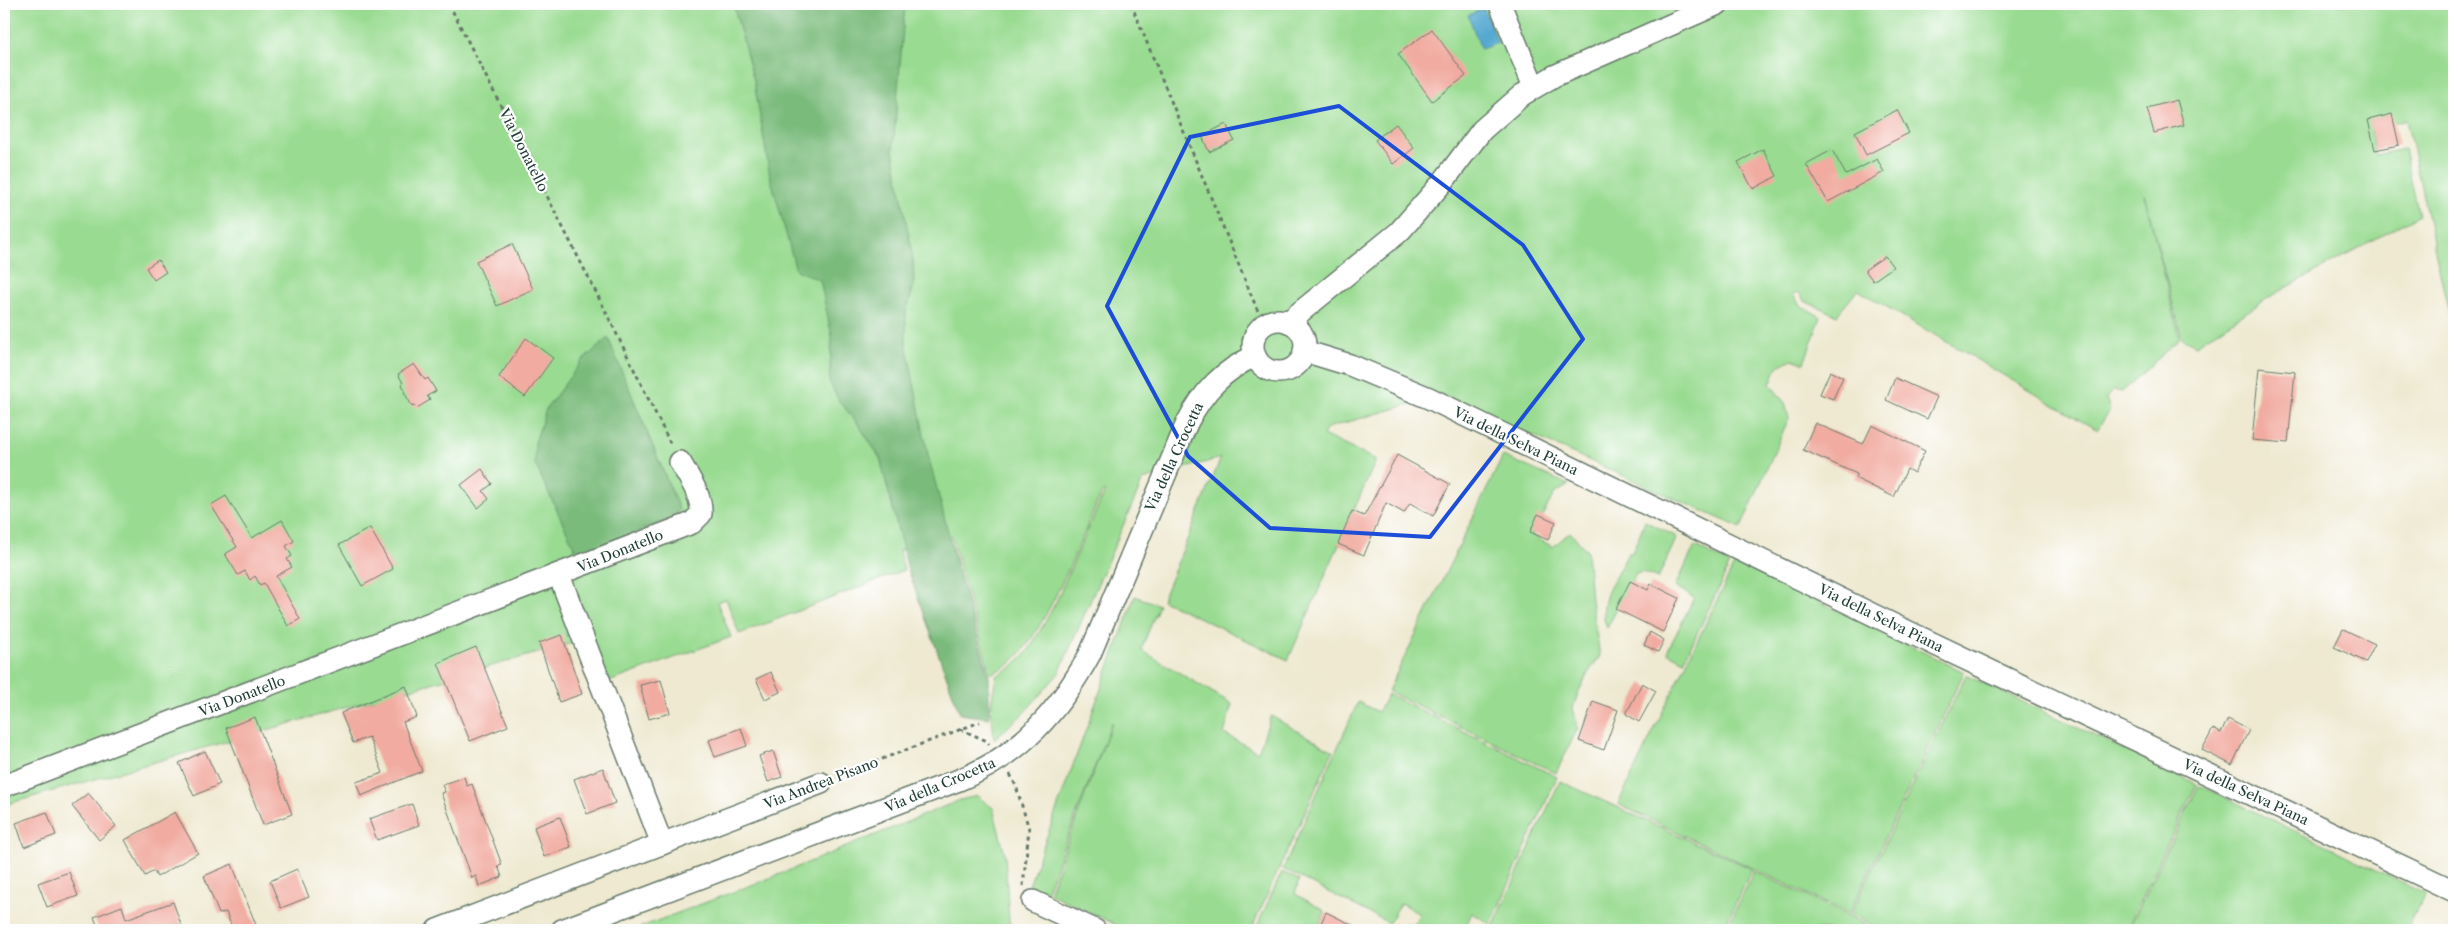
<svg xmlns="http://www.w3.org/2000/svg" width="2458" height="934" font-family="'Libre Caslon Text',serif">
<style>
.green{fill:#99db91;stroke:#5c8c62}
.forest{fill:#7abb7b;stroke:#4c7c58}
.water{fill:#55a8d1;stroke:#3a7282}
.building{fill:#f1aba0}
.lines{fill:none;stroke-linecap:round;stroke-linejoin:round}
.minor-casing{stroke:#67796b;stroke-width:24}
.path{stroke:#67796b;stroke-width:3;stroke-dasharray:4 4;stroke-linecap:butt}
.minor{stroke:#fff;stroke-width:21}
.marked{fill:none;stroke:#1d4ed8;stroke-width:4;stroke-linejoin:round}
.labels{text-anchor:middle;stroke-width:4.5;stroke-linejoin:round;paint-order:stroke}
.street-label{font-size:14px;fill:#1f3d34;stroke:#fff}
</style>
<rect width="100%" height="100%" fill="#fff"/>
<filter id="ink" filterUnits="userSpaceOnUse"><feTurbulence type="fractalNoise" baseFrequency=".02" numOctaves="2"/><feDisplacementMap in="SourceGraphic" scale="10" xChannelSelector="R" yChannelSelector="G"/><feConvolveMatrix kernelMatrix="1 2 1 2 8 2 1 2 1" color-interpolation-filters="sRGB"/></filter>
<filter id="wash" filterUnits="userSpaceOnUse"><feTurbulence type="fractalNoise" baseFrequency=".0096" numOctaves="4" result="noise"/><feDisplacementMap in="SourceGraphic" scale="20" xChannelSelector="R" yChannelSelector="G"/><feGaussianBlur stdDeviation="1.12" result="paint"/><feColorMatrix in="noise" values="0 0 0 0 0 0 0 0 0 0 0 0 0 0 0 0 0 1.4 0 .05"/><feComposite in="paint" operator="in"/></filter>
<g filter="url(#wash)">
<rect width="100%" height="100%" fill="#eee9d0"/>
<g class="green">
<path d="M 4,4 L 2454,4 L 2454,337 L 2406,119 L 2370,130 L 2376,155 L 2404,149 L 2419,215 L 2268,298 L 2196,345 L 2182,338 L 2144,194 L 2180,338 L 2122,392 L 2113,390 L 2106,398 L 2110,410 L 2097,430 L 1858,290 L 1837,315 L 1804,301 L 1799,293 L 1793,295 L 1800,305 L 1821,317 L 1804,363 L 1792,359 L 1777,367 L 1770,384 L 1785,403 L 1789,418 L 1741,528 L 1442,395 L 1327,428 L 1323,435 L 1376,460 L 1288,660 L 1162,600 L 1221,458 L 1143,480 L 1059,673 L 1024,713 L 994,739 L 991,704 L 996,676 L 1012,667 L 1028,651 L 1044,624 L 1056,602 L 1105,491 L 1102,492 C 1083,534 1043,640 1008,665 C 1003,669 996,671 990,674 L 951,535 L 899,550 L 904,570 L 739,634 L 726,599 L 717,602 L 731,637 L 606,683 L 590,638 L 4,805 Z"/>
<polygon points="1503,456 1569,485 1554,494 1532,535 1553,547 1570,532 1587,551 1591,600 1600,656 1588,673 1578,693 1573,708 1578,728 1556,773 1388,691"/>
<path d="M 1645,521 L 1677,537 L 1658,578 L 1642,572 L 1636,574 L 1607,628 C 1595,601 1617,577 1628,553 L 1632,553 Z"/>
<polygon points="1695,546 1730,564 1684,661 1667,652 1694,598 1675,586"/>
<polygon points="1736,561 1964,672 1849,914 1618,804"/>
<polygon points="1135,596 1159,605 1141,650 1232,704 1224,734 1258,752 1271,716 1333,751 1251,930 1127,930 1049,893 1112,722 1046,893 1029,885"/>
<polygon points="1966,675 2197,784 2126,930 1883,930 1851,914"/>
<polygon points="1388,694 1557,777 1491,924 1472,913 1464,930 1412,930 1419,914 1401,903 1389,923 1283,869 1358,702 1378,712"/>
<polygon points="1560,781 1752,869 1723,930 1484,930 1494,925"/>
<polygon points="2199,785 2425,893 2407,930 2128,930"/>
<polygon points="977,796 993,808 1005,855 1009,920 1012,930 633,930 783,873 960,800"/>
<polygon points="1754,871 1878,930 1726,930"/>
<polygon points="1282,872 1299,880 1295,894 1325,911 1317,930 1255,930"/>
</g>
<g class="forest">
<polygon points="733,4 905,4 893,150 913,258 914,285 906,313 906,342 928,455 956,562 989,677 989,718 960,714 908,570 880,458 858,424 839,401 829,381 832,337 820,280 796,270 770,176 754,81"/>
<polygon points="608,338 679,509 675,517 578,555 535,464 535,443 546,409 582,361"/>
</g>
<polygon class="water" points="1484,9 1498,43 1481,49 1468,15"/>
<g id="blocks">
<g class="building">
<polygon points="1432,29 1466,76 1432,101 1398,54"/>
<polygon points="2177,100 2184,125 2154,133 2147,108"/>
<polygon points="1897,110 1909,133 1866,155 1855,132"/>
<polygon points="2392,114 2399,145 2375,150 2368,120"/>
<polygon points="1226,124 1234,140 1209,152 1202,136"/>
<polygon points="1396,124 1414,148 1393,164 1375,140"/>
<polygon points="1763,149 1777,176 1753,189 1738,162"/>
<polygon points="1832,150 1846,175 1877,159 1884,172 1828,202 1806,164"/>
<polygon points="512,244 533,289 497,306 476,261"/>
<polygon points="1885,256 1893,267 1873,281 1865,270"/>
<polygon points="158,260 166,272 154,280 146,268"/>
<polygon points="526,338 553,358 525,397 499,377"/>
<polygon points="414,364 425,380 428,378 436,391 427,396 430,400 417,408 414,405 412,406 404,392 405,391 402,384 403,383 398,374"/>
<polygon points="2259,368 2295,372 2288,443 2252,440"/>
<polygon points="1830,371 1843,377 1833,399 1820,394"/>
<polygon points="1895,378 1937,397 1927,419 1886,400"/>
<polygon points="1815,423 1863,444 1872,425 1925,451 1914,473 1907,469 1894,497 1855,478 1857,474 1803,450"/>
<polygon points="1397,455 1450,484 1433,516 1410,503 1404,513 1386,503 1364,555 1338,544 1352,511 1364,516"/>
<polygon points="482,469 492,484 483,491 489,499 478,508 461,485"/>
<polygon points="226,496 252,538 282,520 294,541 286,546 292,556 287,559 292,567 276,576 300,619 288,626 264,583 260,585 255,576 250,580 245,571 238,575 225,554 237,547 211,505"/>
<polygon points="1538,514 1556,522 1548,540 1530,532"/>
<polygon points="370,528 393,569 362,586 339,545"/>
<polygon points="1630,581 1648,590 1651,584 1679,598 1663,632 1616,609"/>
<polygon points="2343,629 2375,644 2366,662 2334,647"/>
<polygon points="1650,632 1664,640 1658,652 1644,645"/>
<polygon points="562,635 582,694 559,702 539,643"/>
<polygon points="476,647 508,726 470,741 438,663"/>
<polygon points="771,672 780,692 765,699 756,679"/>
<polygon points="661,680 670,713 649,719 640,685"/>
<polygon points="1642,683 1656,691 1639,722 1626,714"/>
<polygon points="406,686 417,717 403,722 422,771 361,796 356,782 383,773 369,737 353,743 341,713"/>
<polygon points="1593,701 1618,710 1604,750 1579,741"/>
<polygon points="255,717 292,814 263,825 226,728"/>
<polygon points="2228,719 2249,730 2232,765 2202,750 2213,729 2221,733"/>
<polygon points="741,728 747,746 715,757 709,740"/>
<polygon points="205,751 220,784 194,796 179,763"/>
<polygon points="773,751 782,777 768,782 759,756"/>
<polygon points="603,768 615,803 587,814 574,779"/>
<polygon points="464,777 467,786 472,784 502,865 498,866 502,877 479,886 476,876 472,878 441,793 445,792 442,785"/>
<polygon points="88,793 116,826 99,840 72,806"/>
<polygon points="412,804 419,825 377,840 369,819"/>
<polygon points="47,812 56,835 24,847 16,823"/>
<polygon points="175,812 198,853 157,877 154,871 145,876 125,840"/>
<polygon points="560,817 571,847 544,857 534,827"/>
<polygon points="232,864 258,930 233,930 226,912 219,914 204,876"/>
<polygon points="297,869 309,897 281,908 270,881"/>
<polygon points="69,872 78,896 47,907 38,883"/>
<polygon points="173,902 183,930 99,930 94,917 122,906 126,919"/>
<polygon points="1326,912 1362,930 1318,930"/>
</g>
</g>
</g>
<g filter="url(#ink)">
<use href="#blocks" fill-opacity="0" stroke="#67796b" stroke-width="1"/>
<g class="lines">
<defs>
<g id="minor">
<polyline points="1500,4 1534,87"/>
<circle cx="1279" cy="346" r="26"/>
<polyline points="1288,322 1399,232 1442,183 1482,130 1522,95 1554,76 1718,4"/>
<polyline points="1304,351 1350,365 1429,398 1894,625 2454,891"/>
<polyline points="559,575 662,844"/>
<path d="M 4,786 L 692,523 L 701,514 C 702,495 689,478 680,462"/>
<polyline points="1033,901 1095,930"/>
<polyline points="437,930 821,783"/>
<path d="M 562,930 L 959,780 C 1021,755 1059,711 1090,654 L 1187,423 C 1203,392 1223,370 1255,356"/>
</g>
</defs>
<use href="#minor" class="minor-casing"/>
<g class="path">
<polyline points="449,4 603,306 671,445"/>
<polyline points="1131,4 1264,326"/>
<polyline points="960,729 987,741 989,744"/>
<polyline points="1010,774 1016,786 1029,829 1023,886"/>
<polyline points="837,776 980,722"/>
</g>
<use href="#minor" class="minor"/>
</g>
</g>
<path class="marked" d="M 1339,106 L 1523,245 L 1583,339 L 1430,537 L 1270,528 L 1188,456 L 1107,306 L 1190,137 Z"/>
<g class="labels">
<g class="street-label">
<text transform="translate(524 150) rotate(63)" y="5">Via Donatello</text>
<text transform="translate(1516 441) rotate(26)" y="5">Via della Selva Piana</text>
<text transform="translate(1174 457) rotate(-65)" y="5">Via della Crocetta</text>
<text transform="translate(620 551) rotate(-22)" y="5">Via Donatello</text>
<text transform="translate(1881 618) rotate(26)" y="5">Via della Selva Piana</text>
<text transform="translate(242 696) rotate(-21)" y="5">Via Donatello</text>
<text transform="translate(821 783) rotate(-21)" y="5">Via Andrea Pisano</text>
<text transform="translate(940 785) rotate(-23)" y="5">Via della Crocetta</text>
<text transform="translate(2246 792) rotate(25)" y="5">Via della Selva Piana</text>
</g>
</g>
<rect width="2458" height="934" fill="none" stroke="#fff" stroke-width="20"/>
</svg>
